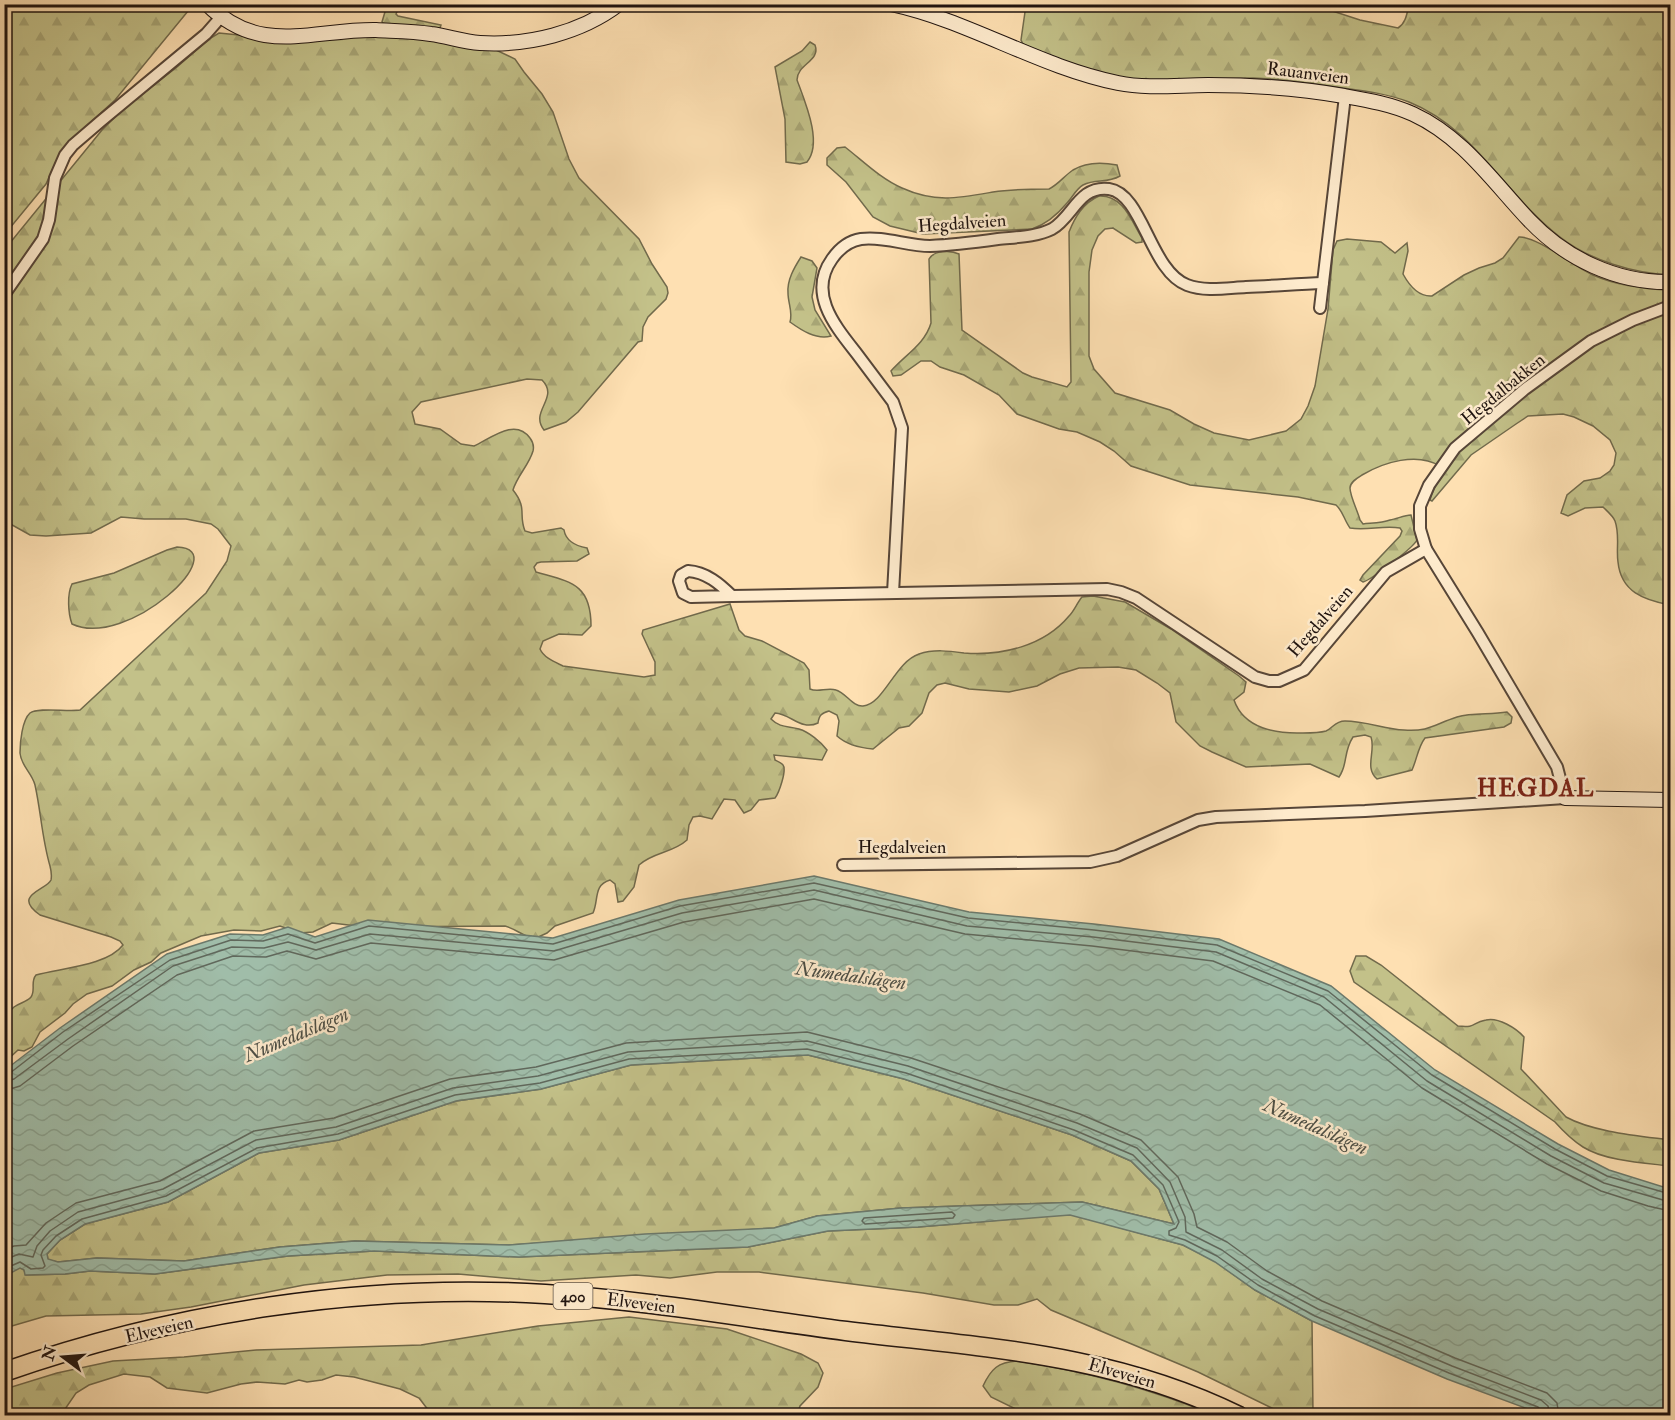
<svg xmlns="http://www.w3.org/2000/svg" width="1675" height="1420" font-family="'IM FELL Double Pica',serif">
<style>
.forest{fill:url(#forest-firs);stroke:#716a4c;stroke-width:1.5}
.water{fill:url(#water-waves);stroke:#6c796b;stroke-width:1.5;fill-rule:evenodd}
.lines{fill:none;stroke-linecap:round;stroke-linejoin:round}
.shore{stroke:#60685c;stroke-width:1.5}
.street-casing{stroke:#574638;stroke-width:14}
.secondary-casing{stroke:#1f130f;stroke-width:16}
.highway-casing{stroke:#1f130f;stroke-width:21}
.street{stroke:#feebcd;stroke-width:10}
.secondary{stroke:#feebcd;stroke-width:14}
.highway{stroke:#fee0b2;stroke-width:18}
.labels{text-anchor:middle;stroke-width:5;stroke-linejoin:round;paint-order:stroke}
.shield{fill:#feebcd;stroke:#625448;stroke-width:1.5}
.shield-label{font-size:16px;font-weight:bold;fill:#1f130f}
.street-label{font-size:18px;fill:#1f130f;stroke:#feebcd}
.water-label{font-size:20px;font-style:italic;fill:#4c4e45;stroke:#feebcd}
.district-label{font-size:24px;font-weight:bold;letter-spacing:1.5px;fill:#7a1f14;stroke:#feebcd}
</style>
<defs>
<pattern id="forest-firs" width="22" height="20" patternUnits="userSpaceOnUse" patternTransform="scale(1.5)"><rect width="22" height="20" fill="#c3c189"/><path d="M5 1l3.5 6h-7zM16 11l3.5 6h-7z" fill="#a7a575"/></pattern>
<pattern id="water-waves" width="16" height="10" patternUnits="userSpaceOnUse" patternTransform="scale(1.5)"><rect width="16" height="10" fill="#a0bda9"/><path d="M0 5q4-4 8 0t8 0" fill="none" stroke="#89a290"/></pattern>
</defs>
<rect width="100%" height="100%" fill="#fee0b2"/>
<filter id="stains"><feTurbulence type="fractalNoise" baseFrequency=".00333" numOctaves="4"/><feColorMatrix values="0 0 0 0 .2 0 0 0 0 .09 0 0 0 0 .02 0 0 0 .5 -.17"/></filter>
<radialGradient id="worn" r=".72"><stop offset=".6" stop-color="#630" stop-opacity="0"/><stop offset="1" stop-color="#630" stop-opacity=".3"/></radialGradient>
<g class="forest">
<polygon points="5,5 193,5 115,100 69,142 60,153 46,184 5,234"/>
<polygon points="387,5 400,5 396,14 398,16 441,25 440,28 385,24 382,22"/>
<path d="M 1026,5 L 1314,5 L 1360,20 L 1398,28 C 1406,23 1407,13 1409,5 L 1670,5 L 1670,275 C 1633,273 1591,261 1560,237 C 1506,196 1476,129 1409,102 C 1388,94 1366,91 1343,88 C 1313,83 1283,79 1253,78 C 1215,78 1177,81 1140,80 C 1104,78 1055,61 1023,44 L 1021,40 Z"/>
<path d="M 219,33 L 306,42 L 368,35 L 424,39 L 496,50 L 515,59 L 524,72 L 542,94 L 553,112 L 569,159 L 579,178 L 639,239 L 652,264 L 667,287 L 668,293 L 666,299 L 648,317 L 643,327 L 642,341 L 638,342 L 578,412 L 566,422 L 544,430 C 529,411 560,398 542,380 L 527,379 L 421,402 L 412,412 L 415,424 L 440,429 L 461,444 L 474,446 C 490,439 515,417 530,438 C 533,442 534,447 533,451 C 529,465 517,476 513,490 C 528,509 518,514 525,531 L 532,533 L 561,528 L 564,530 C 566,542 576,546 587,548 L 589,554 L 577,561 L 541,562 L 537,563 L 534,567 L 536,572 C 570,582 591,583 591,626 L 582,635 L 559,634 L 543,641 L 540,649 C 544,658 555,662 563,666 L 644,677 L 655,675 L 655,662 L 642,634 L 643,630 L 730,604 L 739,630 L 745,636 L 762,641 L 804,663 L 809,670 L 810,689 C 818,693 827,687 836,690 C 846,693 853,707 863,706 C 884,704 895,662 919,654 C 934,649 949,651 964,653 C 1002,656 1044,646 1069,616 C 1074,611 1077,603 1082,597 L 1093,596 L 1125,602 L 1171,629 L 1239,676 L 1246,682 L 1244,692 L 1234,700 C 1244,729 1277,734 1303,733 C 1310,733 1319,733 1326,731 C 1333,728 1335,721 1345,721 C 1365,721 1385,729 1404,730 C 1429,732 1435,724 1457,717 C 1473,712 1490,715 1507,712 L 1512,717 L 1511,723 L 1504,727 L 1425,738 C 1418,747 1417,759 1412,770 L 1377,779 C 1364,768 1376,751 1371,737 L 1365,735 L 1353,737 C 1343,752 1348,765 1339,777 L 1310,764 L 1246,767 L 1212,752 L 1200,746 L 1176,722 L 1170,693 L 1157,683 L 1136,670 L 1118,667 L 1079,668 L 1060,674 L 1037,686 L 1009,692 L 969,689 L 945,683 L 937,685 L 929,693 L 922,713 L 909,726 L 899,728 L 873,749 C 861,748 847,745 837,736 L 839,721 L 837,715 L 829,711 C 822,713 819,715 818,723 C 801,731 791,714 775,713 L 771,719 C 780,728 788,726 799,729 C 809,732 821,742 827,750 L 822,760 L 774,755 L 775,760 C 777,761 782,763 783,765 C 787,770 779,793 775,798 L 759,800 L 751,810 L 744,813 L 735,800 L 724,799 L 712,819 L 700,816 L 693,817 L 689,825 L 687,840 C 673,853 653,852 639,865 L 634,887 L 623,901 L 618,902 L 615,884 L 610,880 C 593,885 599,900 593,913 L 555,926 L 547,933 L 534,939 C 523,936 516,929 505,926 L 365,927 L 332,923 L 313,932 L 300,933 L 280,926 L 261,931 L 234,930 L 201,936 L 161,953 L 151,962 L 134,970 L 112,986 L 87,994 L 73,1004 L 65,1013 L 40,1032 L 32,1047 L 24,1051 L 18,1050 L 5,1062 C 5,1045 0,1019 14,1007 C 19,1003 27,1002 31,997 C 36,990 30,982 36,975 C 60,968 107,966 123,945 L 120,941 L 111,937 L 40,915 C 11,895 47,890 51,880 C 52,875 51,870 50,866 C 42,839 41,812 35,785 C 32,773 21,766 20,753 C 20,743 22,720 30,713 C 38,707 68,712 80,710 L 206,593 L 227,561 L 231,546 L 218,529 L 211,524 L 186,519 L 144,519 L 121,517 L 91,533 L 46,536 L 30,535 L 5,521 L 5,249 L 102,130 L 121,111 L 177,67 L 209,39 Z"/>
<path d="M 810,42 L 815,45 C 821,61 797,64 797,80 C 805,102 823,143 807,162 L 800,164 L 786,162 L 785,119 L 775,67 L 802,51 Z"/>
<path d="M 845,147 C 863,161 881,179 902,188 C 935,203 959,198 993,192 C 1012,189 1031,189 1049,189 C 1059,184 1064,176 1073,170 C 1086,162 1102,162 1117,165 L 1120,176 C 1106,184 1096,178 1083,185 C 1076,189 1072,198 1067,203 C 1057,215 1047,224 1032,229 L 923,234 L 890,226 L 873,217 L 846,182 L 827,165 L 827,158 L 837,148 Z"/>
<path d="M 1099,196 C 1123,195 1131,220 1142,238 L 1142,242 L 1136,243 L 1113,228 L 1105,229 L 1098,236 L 1092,250 L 1089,272 L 1089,356 L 1094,369 L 1115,393 L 1170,410 L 1194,424 L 1214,433 L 1249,440 L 1286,431 L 1301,419 L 1308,406 L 1315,386 L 1328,309 L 1333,250 L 1337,241 L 1347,239 L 1381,242 L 1395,253 L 1407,243 L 1408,251 L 1403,274 C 1409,285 1418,297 1432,296 L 1464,275 L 1479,268 L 1495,263 L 1503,258 L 1519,237 C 1537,236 1574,267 1593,275 C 1618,286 1644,289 1670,290 L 1670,605 C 1644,600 1621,592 1618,562 C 1616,549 1620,535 1615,521 C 1613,516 1607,511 1603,507 L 1585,508 L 1568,516 L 1561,513 L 1567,495 L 1584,481 L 1600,478 L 1610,471 L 1614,465 L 1616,453 L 1610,440 L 1593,426 L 1574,417 L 1563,414 L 1528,416 L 1516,424 L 1471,455 L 1432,501 L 1430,500 C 1433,487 1442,479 1440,466 C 1417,452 1384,462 1362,475 C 1357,478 1350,482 1350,488 C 1350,496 1358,512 1360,520 L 1363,524 C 1372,523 1382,523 1390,520 C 1397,519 1404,515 1411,515 L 1417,540 C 1413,548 1371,580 1363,582 L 1360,580 L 1363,575 L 1400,536 L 1402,531 L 1400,528 C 1383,525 1367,531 1350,528 C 1344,520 1343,511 1336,505 L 1298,497 L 1190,485 L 1131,466 L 1114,451 L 1100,442 L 1077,432 L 1059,429 L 1017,414 L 999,395 L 964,375 L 940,367 L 931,361 L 921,361 L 901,375 L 893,376 L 891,371 C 905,355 925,344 931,323 L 929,259 C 934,250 951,250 959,254 L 962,330 L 1023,373 L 1032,377 L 1067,387 L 1071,382 L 1069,232 C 1075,217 1083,203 1099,196 Z"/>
<path d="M 801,257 L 812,261 L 817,268 L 812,297 L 815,310 L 831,336 C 816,340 801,330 790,322 C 793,312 788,303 788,293 C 787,280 794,268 801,257 Z"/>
<path d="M 177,547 C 236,549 127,650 72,624 C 68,613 67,594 72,584 L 114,573 L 167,550 Z"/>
<path d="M 1356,956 L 1366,956 L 1381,965 L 1458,1026 C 1477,1028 1471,1023 1486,1020 C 1498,1017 1516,1028 1524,1037 L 1521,1069 L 1566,1117 C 1593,1132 1640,1136 1670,1140 L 1670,1166 C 1645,1163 1605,1161 1583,1147 C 1572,1140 1563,1131 1555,1122 L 1354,982 L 1350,971 Z"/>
<polygon points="808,1055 904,1079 1072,1135 1131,1161 1159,1189 1174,1224 1082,1202 901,1208 817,1216 774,1228 509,1245 355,1241 280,1247 184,1261 97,1258 58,1262 48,1260 47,1254 60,1240 85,1224 168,1202 259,1153 339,1140 456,1101 541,1089 631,1065"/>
<polygon points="1070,1214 1183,1245 1215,1261 1255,1290 1312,1321 1313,1415 1286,1415 1198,1372 1051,1310 1037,1299 1018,1305 994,1305 923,1293 759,1272 717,1272 670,1278 636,1275 541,1281 458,1274 387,1275 304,1285 191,1307 141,1314 46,1316 5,1328 4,1276 20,1267 24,1270 26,1275 65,1274 90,1271 155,1274 288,1256 374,1251 519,1257 748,1247 828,1231 918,1227"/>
<polygon points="629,1317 727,1329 801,1354 818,1363 823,1373 818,1387 800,1406 797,1415 428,1415 429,1411 419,1398 400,1389 354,1377 336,1375 322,1380 307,1382 299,1380 285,1384 257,1382 241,1384 207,1393 167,1388 150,1377 124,1374 89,1385 76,1393 61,1415 5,1415 5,1389 57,1373 113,1361 184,1357 256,1350 421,1345 538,1326"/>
<path d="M 1017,1361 C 1085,1371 1151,1389 1214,1415 L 1028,1415 L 991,1397 L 983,1386 C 991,1369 998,1362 1017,1361 Z"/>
</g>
<path class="water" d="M 814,876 L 969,912 L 1094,924 L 1219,939 L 1331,986 L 1435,1070 L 1558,1144 L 1609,1170 L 1670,1189 L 1670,1415 L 1544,1415 L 1447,1379 L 1312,1321 L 1255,1290 L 1215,1262 L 1183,1245 L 1070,1215 L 918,1227 L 828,1231 L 748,1247 L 519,1257 L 374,1251 L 288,1256 L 155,1274 L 90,1271 L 65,1274 L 25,1275 L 24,1270 L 20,1268 L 5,1276 L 5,1070 L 60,1028 L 167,954 L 230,934 L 263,935 L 288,927 L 315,937 L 368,920 L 553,938 L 679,900 ZM 808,1055 L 904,1079 L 1072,1135 L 1131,1161 L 1159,1189 L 1174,1224 L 1082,1202 L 901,1208 L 817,1216 L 774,1228 L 645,1234 L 509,1245 L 355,1241 L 280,1247 L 184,1261 L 97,1258 L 58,1262 L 48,1259 L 47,1254 L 60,1240 L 85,1224 L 168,1202 L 259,1153 L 339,1140 L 456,1101 L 541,1089 L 631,1065 Z"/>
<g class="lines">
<g class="shore">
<polyline points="4,1074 10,1073 63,1032 170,960 231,940 263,941 288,934 315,943 369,926 553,944 680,906 814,883 968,918 1094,930 1217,945 1328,991 1432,1075 1555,1149 1607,1176 1670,1194"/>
<polyline points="4,1082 14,1079 68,1039 173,966 232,947 264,948 288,942 316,950 370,934 554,951 682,913 814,890 967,926 1093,937 1216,952 1324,997 1427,1081 1551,1156 1604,1183 1670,1202"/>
<polyline points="4,1091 20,1086 73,1046 177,975 233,956 266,957 287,951 316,959 371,943 554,960 684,922 814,899 965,934 1092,946 1213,961 1320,1005 1422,1088 1547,1164 1601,1191 1648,1206 1670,1211"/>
<polygon points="952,1212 955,1215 953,1218 865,1224 862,1221 864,1218"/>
<polyline points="4,1250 14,1246 26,1245 46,1223 76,1203 160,1181 254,1131 334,1118 450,1079 536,1067 626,1043 807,1032 911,1058 1080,1114 1141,1140 1178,1177 1194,1214 1197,1227 1227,1242 1267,1271 1322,1301 1455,1358 1547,1393 1557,1403 1559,1416"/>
<polyline points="4,1260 19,1254 33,1257 37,1246 50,1231 78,1212 163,1189 256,1140 336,1127 453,1088 538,1076 628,1052 807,1041 908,1066 1077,1123 1137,1148 1170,1182 1185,1217 1186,1232 1222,1250 1262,1279 1318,1309 1452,1366 1541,1400 1548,1406 1550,1416"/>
<polyline points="4,1269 20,1262 31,1269 43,1268 45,1266 41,1255 43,1250 56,1236 82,1219 166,1196 257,1148 338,1134 455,1095 540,1083 629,1059 807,1049 906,1073 1074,1130 1133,1155 1163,1185 1179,1222 1176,1228 1169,1231 1169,1235 1185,1240 1217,1256 1258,1285 1315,1316 1449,1373 1538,1407 1542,1411 1543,1416"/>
</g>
<defs>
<g id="street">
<polyline points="4,295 43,239 49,220 55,178 65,155 73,145 101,121 206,34 220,18"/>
<polyline points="1320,308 1345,96"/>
<polyline points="1426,549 1420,529 1420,506 1429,485 1455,448 1525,389 1591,341 1633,320 1670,306"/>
<path d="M 893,593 L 902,428 L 893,402 C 881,386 869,370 857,354 C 836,327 807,294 832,259 C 839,249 848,241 861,239 C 884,236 907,246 930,246 C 953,245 976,242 998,239 C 1016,237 1036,237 1052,229 C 1073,217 1079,185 1109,189 C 1143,194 1150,271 1187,285 C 1205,292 1227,288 1246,287 C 1272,286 1297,284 1323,283"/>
<path d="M 732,596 L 691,597 L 683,593 L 679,581 L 681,575 L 688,571 C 706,572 720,584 732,596 L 1107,589 L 1121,592 L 1136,598 L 1255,677 L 1269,681 L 1279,681 L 1304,670 L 1386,572 L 1426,549 L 1478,633 L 1557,767 L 1565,798 L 1365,811 L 1216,817 L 1198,820 L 1117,856 L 1090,862 L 843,865"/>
</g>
<g id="secondary">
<path d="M 207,4 C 260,57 312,29 376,30 C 394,31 413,31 431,34 C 447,36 463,42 480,43 C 528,46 581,33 619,4"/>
<path d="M 891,4 C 970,21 1039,67 1118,83 C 1147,89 1179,85 1208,85 C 1254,85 1298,88 1344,96 C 1367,100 1391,104 1413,114 C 1463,137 1493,182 1529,220 C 1566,259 1617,283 1670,282"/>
<polyline points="1565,798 1670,800"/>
</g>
<path id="highway" d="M 4,1372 C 176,1312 363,1283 545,1294 C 646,1300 746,1318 846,1331 C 984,1348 1111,1353 1239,1416"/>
</defs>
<use href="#street" class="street-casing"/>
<use href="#secondary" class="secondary-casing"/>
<use href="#highway" class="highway-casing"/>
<use href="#street" class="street"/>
<use href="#secondary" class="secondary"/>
<use href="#highway" class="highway"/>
</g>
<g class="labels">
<rect class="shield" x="553.5" y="1283" width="39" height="26" rx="4.5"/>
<g class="shield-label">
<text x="573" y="1302">400</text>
</g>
<g class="street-label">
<text transform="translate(1308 73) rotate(7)" y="6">Rauanveien</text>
<text transform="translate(962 223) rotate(-4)" y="6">Hegdalveien</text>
<text transform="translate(1503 389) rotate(-39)" y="6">Hegdalbakken</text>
<text transform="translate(1320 621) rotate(-49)" y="6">Hegdalveien</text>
<text x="902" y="853">Hegdalveien</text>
<text transform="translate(641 1303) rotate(7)" y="6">Elveveien</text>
<text transform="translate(159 1329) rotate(-13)" y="6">Elveveien</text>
<text transform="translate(1122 1373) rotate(16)" y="6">Elveveien</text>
</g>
<g class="water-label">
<text transform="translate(851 975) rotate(8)" y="7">Numedalslågen</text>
<text transform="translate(296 1034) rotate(-23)" y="7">Numedalslågen</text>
<text transform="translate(1316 1126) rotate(24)" y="7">Numedalslågen</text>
</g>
<g class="district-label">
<text x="1536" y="796">HEGDAL</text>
</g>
</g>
<rect width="1675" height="1420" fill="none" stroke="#fee0b2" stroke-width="24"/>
<rect x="6" y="6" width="1663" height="1408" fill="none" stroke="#1f130f" stroke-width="3"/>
<rect x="12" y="12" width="1651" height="1396" fill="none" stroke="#1f130f" stroke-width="1.5"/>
<g transform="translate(63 1357) rotate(286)" stroke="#feebcd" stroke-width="4.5" paint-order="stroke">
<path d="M0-4.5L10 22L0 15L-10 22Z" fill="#1f130f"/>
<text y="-9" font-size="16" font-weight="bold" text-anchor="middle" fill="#1f130f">N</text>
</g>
<rect width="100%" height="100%" filter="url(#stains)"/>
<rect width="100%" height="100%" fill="url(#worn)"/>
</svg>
